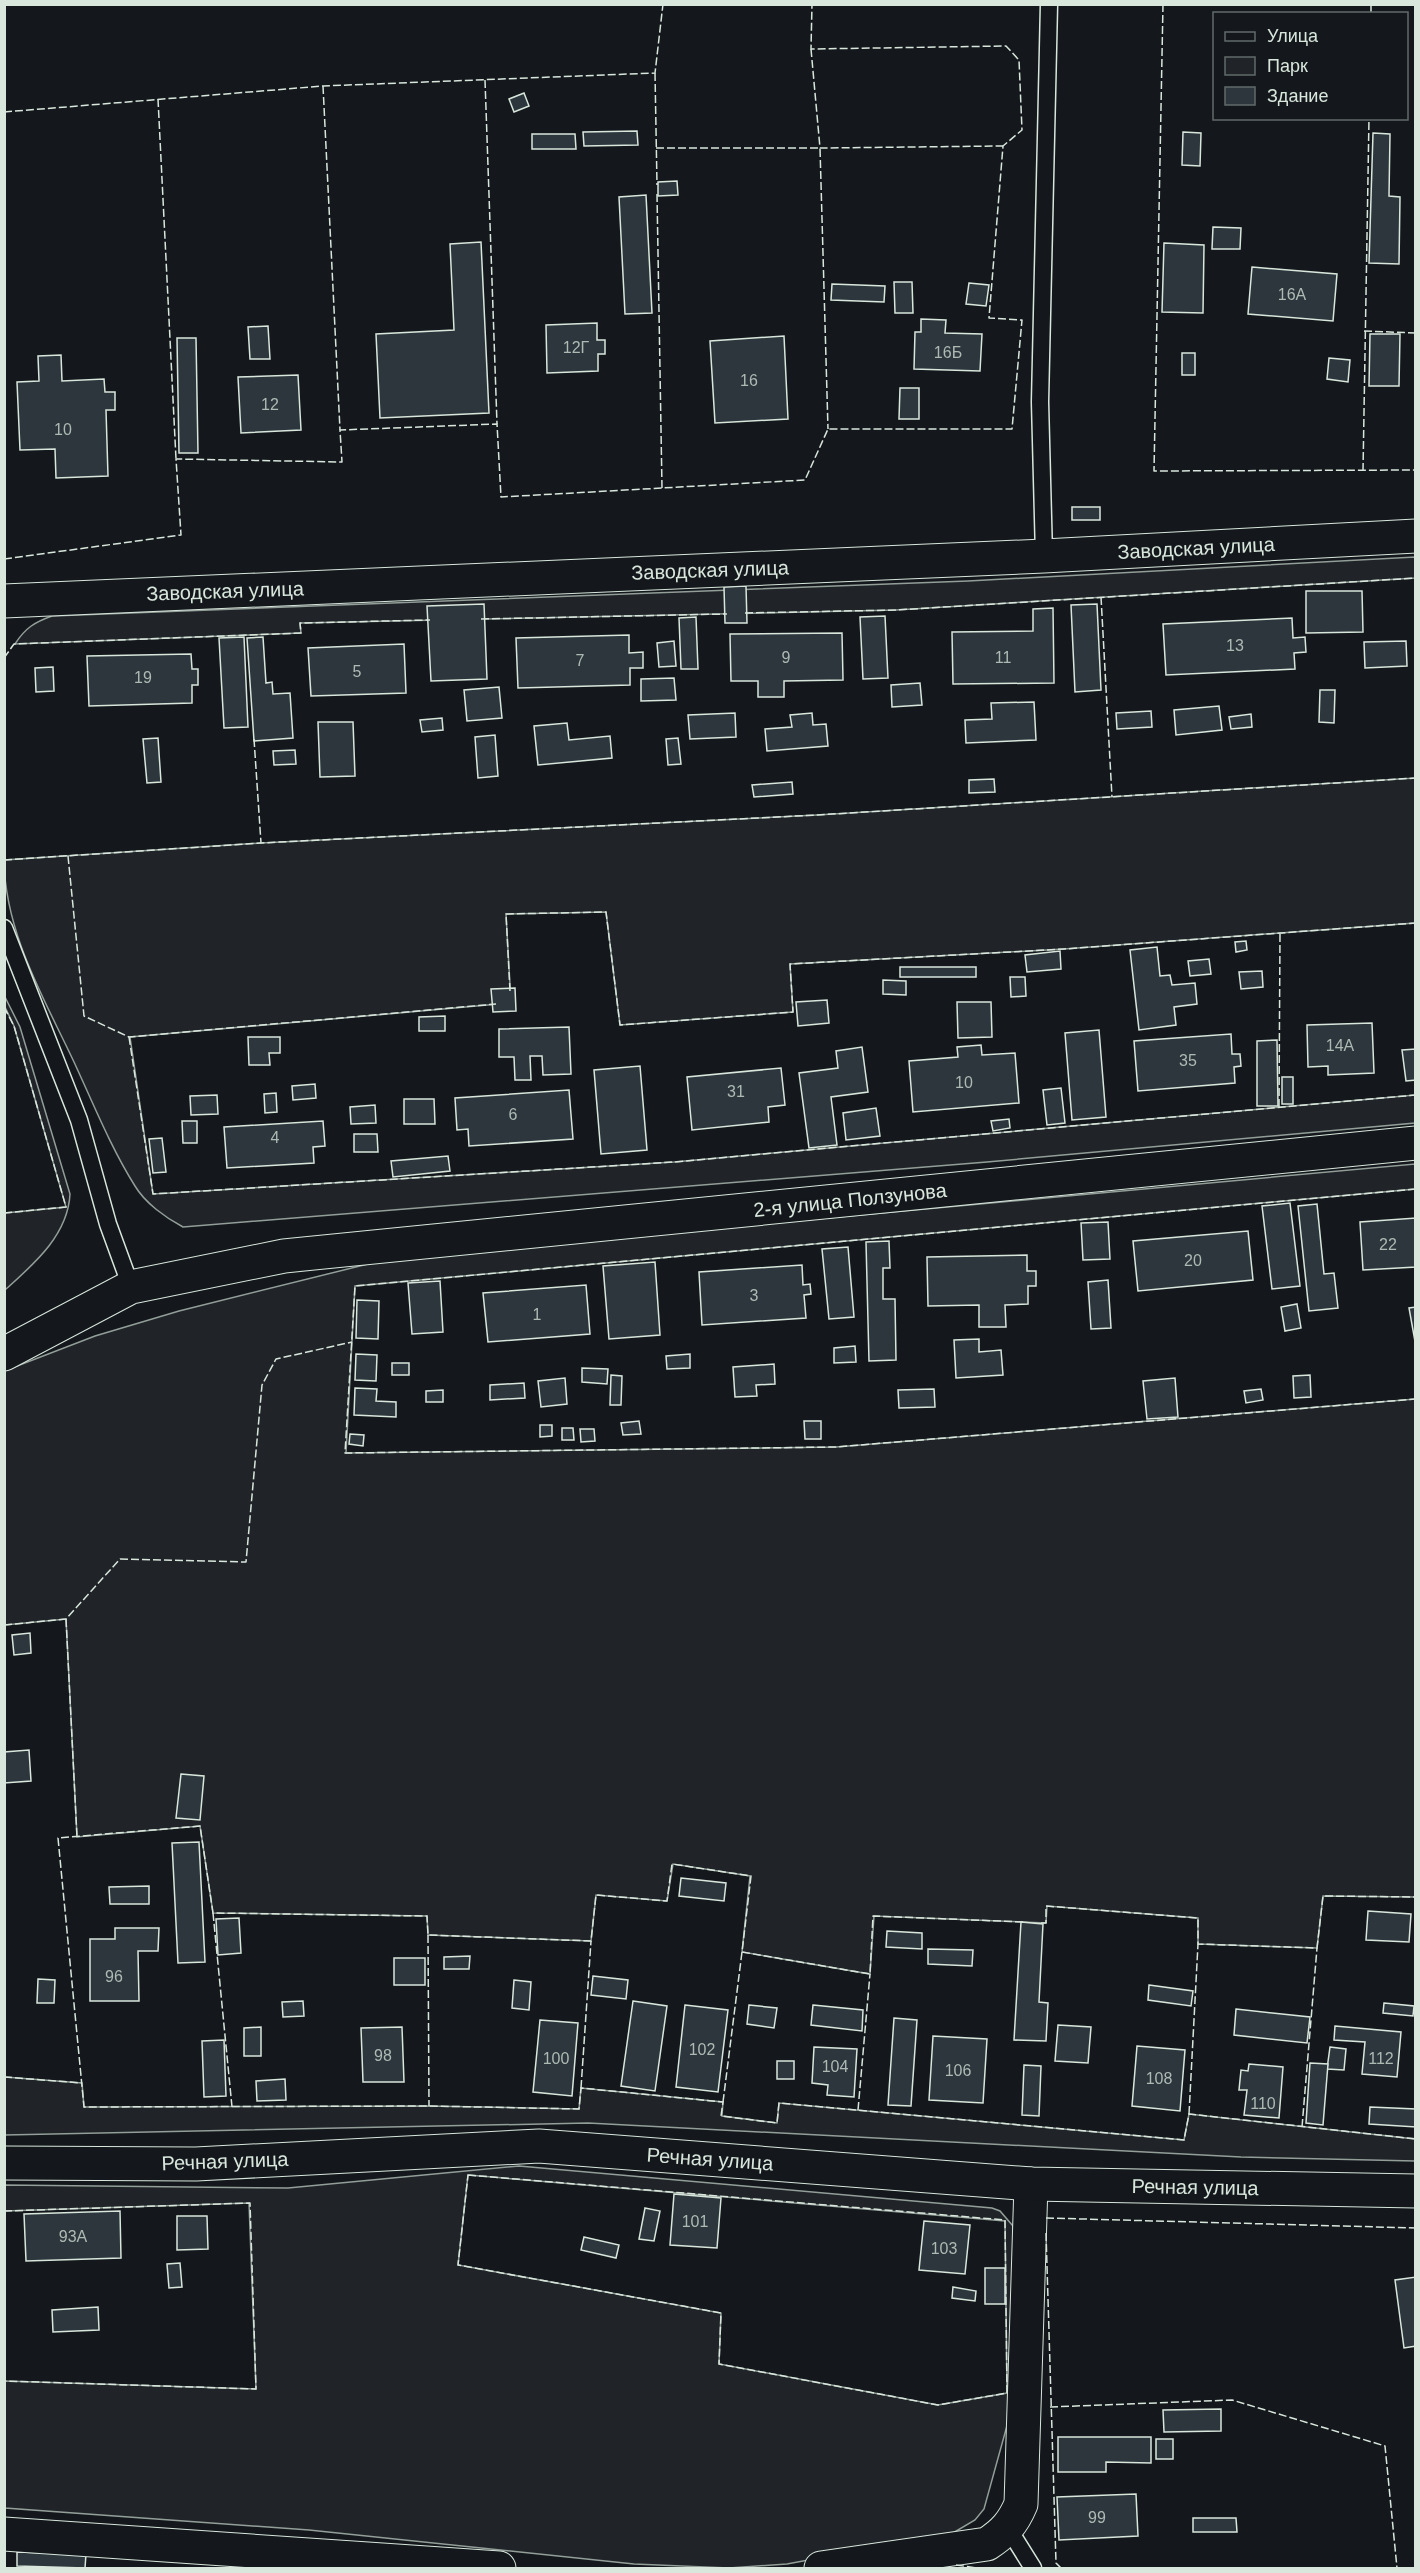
<svg xmlns="http://www.w3.org/2000/svg" width="1420" height="2573" font-family="Helvetica,sans-serif">
<style>
.green{fill:#202428;stroke:#939e99;stroke-width:1.5;fill-rule:evenodd}
.building{fill:#2c363c;stroke:#d8e6dc;stroke-width:1.5}
.lines{fill:none;stroke-linecap:round;stroke-linejoin:round}
.service-casing{stroke:#d8e6dc;stroke-width:19}
.minor-casing{stroke:#d8e6dc;stroke-width:35}
.tertiary-casing{stroke:#d8e6dc;stroke-width:35}
.service{stroke:#14181c;stroke-width:16}
.minor{stroke:#14181c;stroke-width:33}
.tertiary{stroke:#14181c;stroke-width:33}
.fence{stroke:#d8e6dc;stroke-width:1.5;stroke-dasharray:8 3;stroke-linecap:butt}
.labels{text-anchor:middle;stroke-width:4.5;stroke-linejoin:round;paint-order:stroke}
.number-label{font-size:16px;fill:#adbab4}
.street-label{font-size:20px;fill:#d8e6dc;stroke:#14181c}
</style>
<rect width="100%" height="100%" fill="#14181c"/>
<g class="green">
<path d="M 1415,557 L 1415,578 L 896,610 L 300,623 L 301,633 L 15,644 C 25,628 35,622 52,616 L 968,581 Z"/>
<path d="M 1415,778 L 1415,923 L 1064,949 L 790,964 L 793,1012 L 620,1025 L 606,912 L 506,914 L 511,1003 L 130,1037 L 153,1194 L 674,1162 L 1415,1095 L 1415,1123 L 987,1162 L 183,1227 C 166,1218 145,1203 135,1186 C 111,1148 93,1103 74,1062 C 44,998 5,933 4,860 L 261,843 L 817,815 Z"/>
<path d="M 4,995 L 20,1027 L 70,1194 C 68,1235 34,1264 5,1290 L 5,1213 L 66,1207 L 14,1026 L 5,1007 Z"/>
<polygon points="1415,1164 1415,1189 355,1286 346,1453 836,1447 1415,1399 1415,1897 1323,1896 1317,1948 1198,1944 1198,1918 1047,1906 1046,1923 874,1916 870,1974 742,1952 750,1876 673,1864 667,1901 596,1895 591,1941 428,1935 427,1916 213,1913 200,1826 77,1837 66,1619 5,1625 4,1371 95,1336 179,1311 392,1258"/>
<polygon points="5,2077 82,2083 84,2107 429,2106 579,2109 581,2088 723,2102 722,2116 777,2123 779,2103 1184,2140 1189,2114 1415,2139 1415,2161 1241,2157 588,2123 5,2135"/>
<path d="M 519,2166 L 992,2208 L 1000,2211 L 1013,2226 L 1013,2404 L 984,2509 L 975,2520 L 953,2533 L 787,2564 L 729,2568 L 634,2564 L 309,2530 L 5,2508 L 5,2381 L 256,2389 L 249,2203 L 5,2211 L 5,2185 L 288,2188 ZM 468,2175 L 1005,2221 L 1007,2393 L 938,2405 L 719,2364 L 721,2313 L 458,2265 Z"/>
</g>
<g class="building">
<polygon points="524,93 529,106 514,112 509,99"/>
<polygon points="637,131 638,145 584,146 583,132"/>
<polygon points="1183,132 1201,133 1200,166 1182,165"/>
<polygon points="1373,133 1390,134 1389,196 1400,197 1399,264 1369,263"/>
<polygon points="532,134 575,134 576,149 532,149"/>
<polygon points="677,181 678,195 658,196 658,182"/>
<polygon points="646,195 652,313 625,314 619,197"/>
<polygon points="1213,227 1241,228 1240,249 1212,249"/>
<polygon points="481,242 489,413 380,418 376,334 454,330 450,244"/>
<polygon points="1164,243 1204,245 1203,313 1162,312"/>
<polygon points="1252,267 1337,274 1333,321 1248,314"/>
<polygon points="894,282 912,282 913,313 895,313"/>
<polygon points="969,283 989,285 986,306 966,304"/>
<polygon points="832,284 885,286 884,302 831,300"/>
<polygon points="921,319 946,320 945,333 982,334 980,371 914,369 915,332 921,332"/>
<polygon points="597,323 597,340 605,340 605,354 598,354 598,371 547,373 546,325"/>
<polygon points="268,326 270,359 250,359 248,327"/>
<polygon points="1370,334 1400,334 1399,386 1369,386"/>
<polygon points="784,336 788,419 715,423 710,341"/>
<polygon points="177,338 196,338 198,453 179,453"/>
<rect x="1182" y="353" width="13" height="22"/>
<polygon points="61,355 62,381 104,379 105,392 115,392 115,410 106,410 108,476 56,478 55,449 20,450 17,382 39,381 38,356"/>
<polygon points="1329,358 1350,360 1348,382 1327,379"/>
<polygon points="298,375 301,430 241,433 238,377"/>
<polygon points="900,388 919,388 919,419 899,419"/>
<rect x="1072" y="507" width="28" height="13"/>
<polygon points="746,586 747,623 725,623 724,587"/>
<polygon points="1306,591 1362,591 1363,632 1306,633"/>
<polygon points="484,604 487,679 431,681 427,606"/>
<polygon points="1097,604 1101,690 1075,692 1071,605"/>
<polygon points="1053,608 1054,683 953,684 952,632 1033,631 1033,609"/>
<polygon points="885,616 888,678 863,679 860,617"/>
<polygon points="696,617 698,669 681,669 679,618"/>
<polygon points="1292,618 1293,638 1305,637 1306,652 1294,653 1295,669 1166,675 1163,624"/>
<polygon points="842,633 843,680 784,681 784,697 758,697 758,681 731,681 730,634"/>
<polygon points="629,635 629,653 643,652 643,668 630,668 630,685 518,688 516,638"/>
<polygon points="244,637 248,727 224,728 219,638"/>
<polygon points="263,637 266,683 272,682 273,694 290,693 293,738 254,741 247,638"/>
<polygon points="674,641 676,666 659,667 657,643"/>
<polygon points="1406,641 1407,666 1365,668 1364,642"/>
<polygon points="404,644 406,693 311,696 308,648"/>
<polygon points="191,654 192,669 198,669 198,685 192,685 192,703 89,706 87,656"/>
<polygon points="53,667 54,691 36,692 35,668"/>
<polygon points="674,678 676,700 641,701 641,679"/>
<polygon points="920,683 922,705 892,707 891,685"/>
<polygon points="499,687 502,718 467,721 464,690"/>
<polygon points="1320,690 1335,690 1334,723 1319,722"/>
<polygon points="1034,702 1036,740 966,743 965,720 992,719 991,703"/>
<polygon points="1219,706 1222,730 1176,735 1174,710"/>
<polygon points="1151,711 1152,727 1117,729 1116,713"/>
<polygon points="735,713 736,737 690,739 688,715"/>
<polygon points="812,713 813,725 826,724 828,746 767,751 765,729 792,727 790,715"/>
<polygon points="1251,714 1252,727 1231,729 1229,717"/>
<polygon points="442,718 443,730 422,732 420,720"/>
<polygon points="318,722 353,722 355,776 320,777"/>
<polygon points="567,723 569,740 610,736 612,758 538,765 534,726"/>
<polygon points="495,735 498,776 478,778 475,737"/>
<polygon points="158,738 161,782 147,783 143,739"/>
<polygon points="678,738 681,764 668,765 666,739"/>
<polygon points="295,750 296,764 274,765 273,751"/>
<polygon points="994,779 995,792 969,793 969,780"/>
<polygon points="792,782 793,794 754,797 752,785"/>
<polygon points="1246,941 1247,950 1236,952 1235,942"/>
<polygon points="1157,947 1160,976 1170,975 1172,985 1195,983 1197,1004 1174,1007 1176,1025 1139,1030 1130,950"/>
<polygon points="1060,951 1061,969 1027,972 1025,955"/>
<polygon points="1209,959 1211,974 1190,976 1188,961"/>
<rect x="900" y="967" width="76" height="10"/>
<polygon points="1262,971 1263,987 1241,989 1239,972"/>
<polygon points="1010,977 1025,977 1026,996 1011,997"/>
<polygon points="883,980 906,981 906,995 883,994"/>
<polygon points="515,988 516,1011 493,1012 491,989"/>
<polygon points="827,1000 829,1023 798,1026 796,1002"/>
<polygon points="957,1002 991,1002 992,1037 958,1038"/>
<polygon points="445,1016 445,1031 419,1031 419,1017"/>
<polygon points="1372,1023 1374,1073 1328,1075 1328,1066 1308,1067 1307,1025"/>
<polygon points="569,1027 571,1074 543,1075 542,1056 530,1056 531,1080 515,1080 514,1057 499,1057 499,1029"/>
<polygon points="1099,1030 1106,1117 1072,1120 1065,1033"/>
<polygon points="1231,1034 1232,1054 1240,1054 1241,1066 1234,1067 1235,1083 1138,1091 1134,1041"/>
<polygon points="248,1037 280,1037 280,1053 269,1053 270,1065 249,1065"/>
<polygon points="1277,1040 1278,1106 1257,1106 1257,1041"/>
<polygon points="981,1045 982,1055 1015,1053 1019,1103 913,1112 909,1061 958,1057 957,1047"/>
<polygon points="862,1047 868,1092 831,1097 837,1145 809,1148 799,1073 838,1068 836,1051"/>
<polygon points="1416,1049 1416,1080 1406,1081 1402,1050"/>
<polygon points="640,1066 647,1150 601,1154 594,1070"/>
<polygon points="781,1068 785,1105 768,1107 769,1122 692,1130 687,1077"/>
<rect x="1282" y="1077" width="11" height="27"/>
<polygon points="315,1084 316,1098 293,1100 292,1086"/>
<polygon points="1061,1088 1065,1123 1047,1125 1043,1090"/>
<polygon points="569,1090 573,1139 469,1146 468,1129 457,1130 455,1098"/>
<polygon points="276,1093 277,1112 265,1113 264,1094"/>
<polygon points="217,1095 218,1114 191,1115 190,1096"/>
<polygon points="404,1099 434,1099 435,1124 404,1124"/>
<polygon points="375,1105 376,1123 351,1124 350,1107"/>
<polygon points="876,1108 880,1136 846,1140 843,1113"/>
<polygon points="1009,1119 1010,1128 993,1131 991,1121"/>
<polygon points="182,1121 197,1121 197,1143 183,1143"/>
<polygon points="323,1121 325,1146 313,1147 314,1163 227,1168 224,1127"/>
<polygon points="354,1134 377,1134 378,1152 354,1152"/>
<polygon points="162,1138 166,1172 153,1173 149,1139"/>
<polygon points="448,1156 450,1171 393,1177 391,1161"/>
<polygon points="1290,1203 1300,1286 1272,1289 1262,1206"/>
<polygon points="1317,1204 1324,1274 1334,1273 1338,1308 1309,1311 1298,1206"/>
<polygon points="1416,1218 1416,1267 1363,1270 1360,1222"/>
<polygon points="1108,1222 1110,1259 1083,1260 1081,1223"/>
<polygon points="1248,1231 1253,1280 1138,1291 1133,1241"/>
<polygon points="889,1241 890,1268 883,1268 883,1299 895,1299 896,1360 869,1361 866,1242"/>
<polygon points="848,1247 854,1317 829,1319 822,1249"/>
<polygon points="1027,1255 1027,1271 1036,1271 1036,1286 1028,1286 1028,1304 1005,1305 1006,1327 979,1327 979,1305 928,1306 927,1257"/>
<polygon points="655,1262 660,1335 609,1339 603,1266"/>
<polygon points="802,1265 803,1285 810,1284 811,1294 804,1295 806,1318 702,1325 699,1272"/>
<polygon points="1108,1280 1111,1328 1091,1329 1088,1282"/>
<polygon points="440,1281 443,1332 412,1334 408,1283"/>
<polygon points="586,1285 590,1334 488,1342 483,1293"/>
<polygon points="357,1300 379,1301 378,1339 356,1338"/>
<polygon points="1297,1304 1301,1328 1285,1331 1281,1307"/>
<polygon points="1416,1307 1416,1347 1409,1308"/>
<polygon points="979,1339 979,1352 1001,1350 1003,1375 956,1378 954,1340"/>
<polygon points="855,1346 856,1362 834,1363 834,1348"/>
<polygon points="356,1354 377,1355 376,1381 355,1380"/>
<polygon points="690,1354 690,1368 667,1369 666,1356"/>
<rect x="392" y="1363" width="17" height="12"/>
<polygon points="774,1364 775,1384 756,1385 757,1396 735,1397 733,1367"/>
<polygon points="582,1368 608,1369 607,1384 582,1382"/>
<polygon points="611,1375 622,1376 621,1405 610,1405"/>
<polygon points="1310,1375 1311,1397 1294,1398 1293,1376"/>
<polygon points="565,1378 567,1404 541,1407 538,1381"/>
<polygon points="1175,1378 1178,1417 1147,1419 1143,1381"/>
<polygon points="524,1383 525,1398 490,1400 490,1385"/>
<polygon points="355,1388 377,1389 376,1401 396,1402 396,1417 354,1415"/>
<polygon points="934,1389 935,1407 899,1408 898,1390"/>
<polygon points="1261,1389 1263,1400 1246,1403 1244,1391"/>
<polygon points="443,1390 443,1402 426,1402 426,1391"/>
<polygon points="639,1421 641,1434 623,1435 621,1423"/>
<polygon points="804,1421 821,1421 821,1439 805,1439"/>
<polygon points="540,1425 552,1425 552,1436 540,1437"/>
<polygon points="562,1428 573,1428 574,1440 562,1440"/>
<polygon points="580,1429 594,1429 595,1441 581,1442"/>
<polygon points="350,1434 364,1435 363,1446 349,1444"/>
<polygon points="30,1633 31,1653 14,1655 12,1635"/>
<polygon points="29,1750 31,1781 4,1783 4,1752"/>
<polygon points="181,1774 204,1776 200,1820 176,1818"/>
<polygon points="199,1842 205,1962 178,1963 172,1843"/>
<polygon points="681,1878 726,1883 724,1901 679,1896"/>
<polygon points="149,1886 149,1904 110,1904 109,1887"/>
<polygon points="1368,1911 1411,1914 1409,1942 1366,1940"/>
<polygon points="239,1918 241,1953 218,1955 216,1919"/>
<polygon points="1021,1922 1043,1924 1039,2002 1048,2003 1046,2041 1014,2040"/>
<polygon points="115,1928 159,1928 158,1951 138,1951 139,2001 90,2001 90,1939 115,1939"/>
<polygon points="887,1931 922,1933 922,1949 886,1947"/>
<polygon points="928,1949 973,1950 972,1966 928,1964"/>
<polygon points="470,1956 469,1969 444,1969 444,1957"/>
<rect x="394" y="1958" width="31" height="27"/>
<polygon points="593,1976 628,1980 626,1999 591,1995"/>
<polygon points="38,1979 55,1980 54,2003 37,2003"/>
<polygon points="514,1980 531,1982 529,2010 512,2008"/>
<polygon points="1149,1985 1193,1991 1191,2006 1148,2000"/>
<polygon points="303,2001 304,2016 283,2017 282,2002"/>
<polygon points="633,2001 667,2006 655,2091 621,2086"/>
<polygon points="1384,2003 1414,2006 1413,2016 1383,2013"/>
<polygon points="685,2005 728,2010 718,2092 676,2087"/>
<polygon points="749,2005 777,2008 774,2028 747,2024"/>
<polygon points="813,2005 863,2010 862,2031 811,2025"/>
<polygon points="1236,2009 1310,2017 1307,2043 1234,2035"/>
<polygon points="894,2018 917,2020 911,2106 888,2105"/>
<polygon points="540,2020 578,2023 572,2096 533,2092"/>
<polygon points="1058,2025 1091,2027 1088,2063 1055,2061"/>
<polygon points="1335,2026 1401,2032 1397,2077 1362,2074 1365,2042 1334,2040"/>
<polygon points="261,2027 261,2056 244,2056 244,2028"/>
<polygon points="402,2027 404,2082 363,2082 361,2028"/>
<polygon points="933,2036 987,2039 983,2103 929,2100"/>
<polygon points="224,2040 226,2096 204,2097 202,2041"/>
<polygon points="1137,2046 1185,2050 1180,2111 1132,2106"/>
<polygon points="814,2047 857,2049 854,2097 827,2095 828,2085 812,2083"/>
<polygon points="1330,2047 1346,2049 1344,2070 1327,2069"/>
<rect x="777" y="2061" width="17" height="18"/>
<polygon points="1310,2063 1328,2064 1323,2125 1306,2123"/>
<polygon points="1249,2064 1283,2067 1279,2118 1244,2115 1247,2090 1239,2090 1241,2070 1248,2071"/>
<polygon points="1024,2065 1041,2066 1039,2116 1022,2115"/>
<polygon points="285,2079 286,2100 257,2101 256,2081"/>
<polygon points="1370,2107 1416,2109 1416,2127 1369,2124"/>
<polygon points="674,2194 721,2198 717,2248 670,2245"/>
<polygon points="645,2208 660,2211 654,2241 639,2239"/>
<polygon points="120,2211 121,2258 26,2261 24,2214"/>
<polygon points="177,2216 207,2216 208,2249 177,2250"/>
<polygon points="924,2221 970,2225 965,2274 919,2270"/>
<polygon points="584,2237 619,2245 616,2258 581,2250"/>
<polygon points="180,2263 182,2287 169,2288 167,2264"/>
<rect x="985" y="2268" width="20" height="36"/>
<polygon points="1416,2277 1416,2346 1404,2348 1395,2280"/>
<polygon points="953,2287 976,2291 975,2301 952,2298"/>
<polygon points="98,2307 99,2330 53,2332 52,2310"/>
<polygon points="1221,2409 1221,2431 1164,2432 1163,2410"/>
<polygon points="1058,2437 1151,2437 1151,2463 1106,2462 1106,2472 1058,2472"/>
<rect x="1156" y="2439" width="17" height="20"/>
<polygon points="1136,2494 1138,2536 1059,2540 1057,2497"/>
<polygon points="1193,2518 1236,2518 1237,2532 1193,2532"/>
<polygon points="17,2552 86,2554 85,2568 17,2566"/>
</g>
<g class="lines">
<defs>
<g id="service">
<polyline points="1044,556 1040,402 1049,4"/>
<polyline points="4,928 79,1120 108,1224 131,1287"/>
<polyline points="1008,2528 1033,2568"/>
</g>
<g id="minor">
<polyline points="4,601 1044,556 1416,536"/>
<polyline points="4,1354 131,1287 284,1256 1416,1143"/>
<polyline points="4,2534 499,2568"/>
<path d="M 821,2568 L 987,2544 C 1004,2533 1013,2523 1021,2504 L 1031,2184"/>
</g>
<polyline id="tertiary" points="4,2163 196,2164 539,2146 1031,2184 1416,2191"/>
</defs>
<use href="#service" class="service-casing"/>
<use href="#minor" class="minor-casing"/>
<use href="#tertiary" class="tertiary-casing"/>
<use href="#service" class="service"/>
<use href="#minor" class="minor"/>
<use href="#tertiary" class="tertiary"/>
<g class="fence">
<polyline points="1163,4 1154,471 1416,470"/>
<polyline points="1371,14 1371,4"/>
<polyline points="811,49 820,148 1003,146"/>
<polyline points="655,73 657,185"/>
<polyline points="485,80 497,424"/>
<polyline points="323,86 340,430"/>
<polyline points="158,99 176,459"/>
<polyline points="4,112 323,86 655,73 663,4"/>
<polyline points="656,148 820,148 828,429"/>
<polyline points="657,194 662,488"/>
<polyline points="1364,331 1416,333"/>
<polyline points="1363,471 1369,118"/>
<polyline points="4,559 181,535 176,459 342,462 340,430 497,424 501,497 805,480 828,429 1012,429 1022,320 989,318 1003,146 1022,130 1019,60 1006,46 811,49 812,4"/>
<polyline points="1101,597 1112,797"/>
<polyline points="745,613 896,610 1416,578"/>
<polyline points="481,619 727,614"/>
<polyline points="4,658 14,644 301,633 300,623 430,620"/>
<polyline points="254,739 261,843"/>
<polyline points="68,856 84,1016 129,1037 496,1004"/>
<polyline points="4,860 261,843 817,815 1416,778"/>
<polyline points="510,991 506,914 606,912 620,1025 793,1012 790,964 1064,949 1416,923"/>
<polyline points="4,1007 14,1026 66,1207 4,1213"/>
<polyline points="129,1037 153,1194 674,1162 1416,1095"/>
<polyline points="1279,1107 1280,933"/>
<polyline points="1416,1189 355,1286 345,1453 836,1447 1416,1399"/>
<polyline points="66,1619 77,1837"/>
<polyline points="4,1625 66,1619 120,1559 246,1562 262,1385 276,1359 352,1342"/>
<polyline points="213,1913 232,2107"/>
<polyline points="1023,1922 873,1916 870,1974 742,1952 751,1876 672,1864 667,1901 596,1895 591,1941 428,1935 427,1916 213,1913 200,1826 58,1838 84,2107 429,2106 579,2109 581,2088 723,2102 721,2116 777,2123 779,2103 1184,2140 1189,2114 1416,2139"/>
<polyline points="1041,1923 1046,1923 1046,1906 1198,1918 1198,1944 1317,1948 1323,1896 1416,1897"/>
<polyline points="428,1935 429,2106"/>
<polyline points="4,2077 82,2083"/>
<polyline points="581,2088 591,1941"/>
<polyline points="723,2102 742,1952"/>
<polyline points="858,2110 870,1974"/>
<polyline points="1189,2114 1198,1944"/>
<polyline points="1302,2127 1317,1948"/>
<polygon points="468,2175 1005,2220 1007,2393 938,2405 719,2364 721,2313 458,2265"/>
<polyline points="4,2211 250,2203 256,2389 4,2381"/>
<polyline points="1046,2218 1416,2228"/>
<polyline points="1046,2233 1056,2563 1061,2568"/>
<polyline points="1050,2407 1232,2400 1385,2446 1397,2568"/>
<polyline points="956,2565 977,2568"/>
</g>
</g>
<g class="labels">
<g class="number-label">
<text x="1292" y="300">16А</text>
<text x="576" y="353">12Г</text>
<text x="948" y="358">16Б</text>
<text x="749" y="386">16</text>
<text x="270" y="410">12</text>
<text x="63" y="435">10</text>
<text x="1235" y="651">13</text>
<text x="786" y="663">9</text>
<text x="1003" y="663">11</text>
<text x="580" y="666">7</text>
<text x="357" y="677">5</text>
<text x="143" y="683">19</text>
<text x="1340" y="1051">14А</text>
<text x="1188" y="1066">35</text>
<text x="964" y="1088">10</text>
<text x="736" y="1097">31</text>
<text x="513" y="1120">6</text>
<text x="275" y="1143">4</text>
<text x="1388" y="1250">22</text>
<text x="1193" y="1266">20</text>
<text x="754" y="1301">3</text>
<text x="537" y="1320">1</text>
<text x="114" y="1982">96</text>
<text x="702" y="2055">102</text>
<text x="383" y="2061">98</text>
<text x="556" y="2064">100</text>
<text x="1381" y="2064">112</text>
<text x="835" y="2072">104</text>
<text x="958" y="2076">106</text>
<text x="1159" y="2084">108</text>
<text x="1263" y="2109">110</text>
<text x="695" y="2227">101</text>
<text x="73" y="2242">93А</text>
<text x="944" y="2254">103</text>
<text x="1097" y="2523">99</text>
</g>
<g class="street-label">
<text transform="translate(1196 548) rotate(-3)" y="7">Заводская улица</text>
<text transform="translate(710 570) rotate(-2)" y="7">Заводская улица</text>
<text transform="translate(225 591) rotate(-2)" y="7">Заводская улица</text>
<text transform="translate(850 1200) rotate(-6)" y="7">2-я улица Ползунова</text>
<text transform="translate(710 2159) rotate(4)" y="7">Речная улица</text>
<text transform="translate(225 2161) rotate(-2)" y="7">Речная улица</text>
<text transform="translate(1195 2187) rotate(1)" y="7">Речная улица</text>
</g>
</g>
<rect width="1420" height="2573" fill="none" stroke="#d8e6dc" stroke-width="12"/>
<rect x="1213" y="12" width="195" height="108" fill="#14181c" stroke="#626a69" stroke-width="1.5"/>
<rect x="1225" y="32" width="30" height="9" fill="#14181c" stroke="#626a69" stroke-width="1.5"/>
<text x="1267" y="42" font-size="18" fill="#d8e6dc">Улица</text>
<rect x="1225" y="57" width="30" height="18" fill="#202428" stroke="#626a69" stroke-width="1.5"/>
<text x="1267" y="72" font-size="18" fill="#d8e6dc">Парк</text>
<rect x="1225" y="87" width="30" height="18" fill="#2c363c" stroke="#626a69" stroke-width="1.5"/>
<text x="1267" y="102" font-size="18" fill="#d8e6dc">Здание</text>
</svg>
